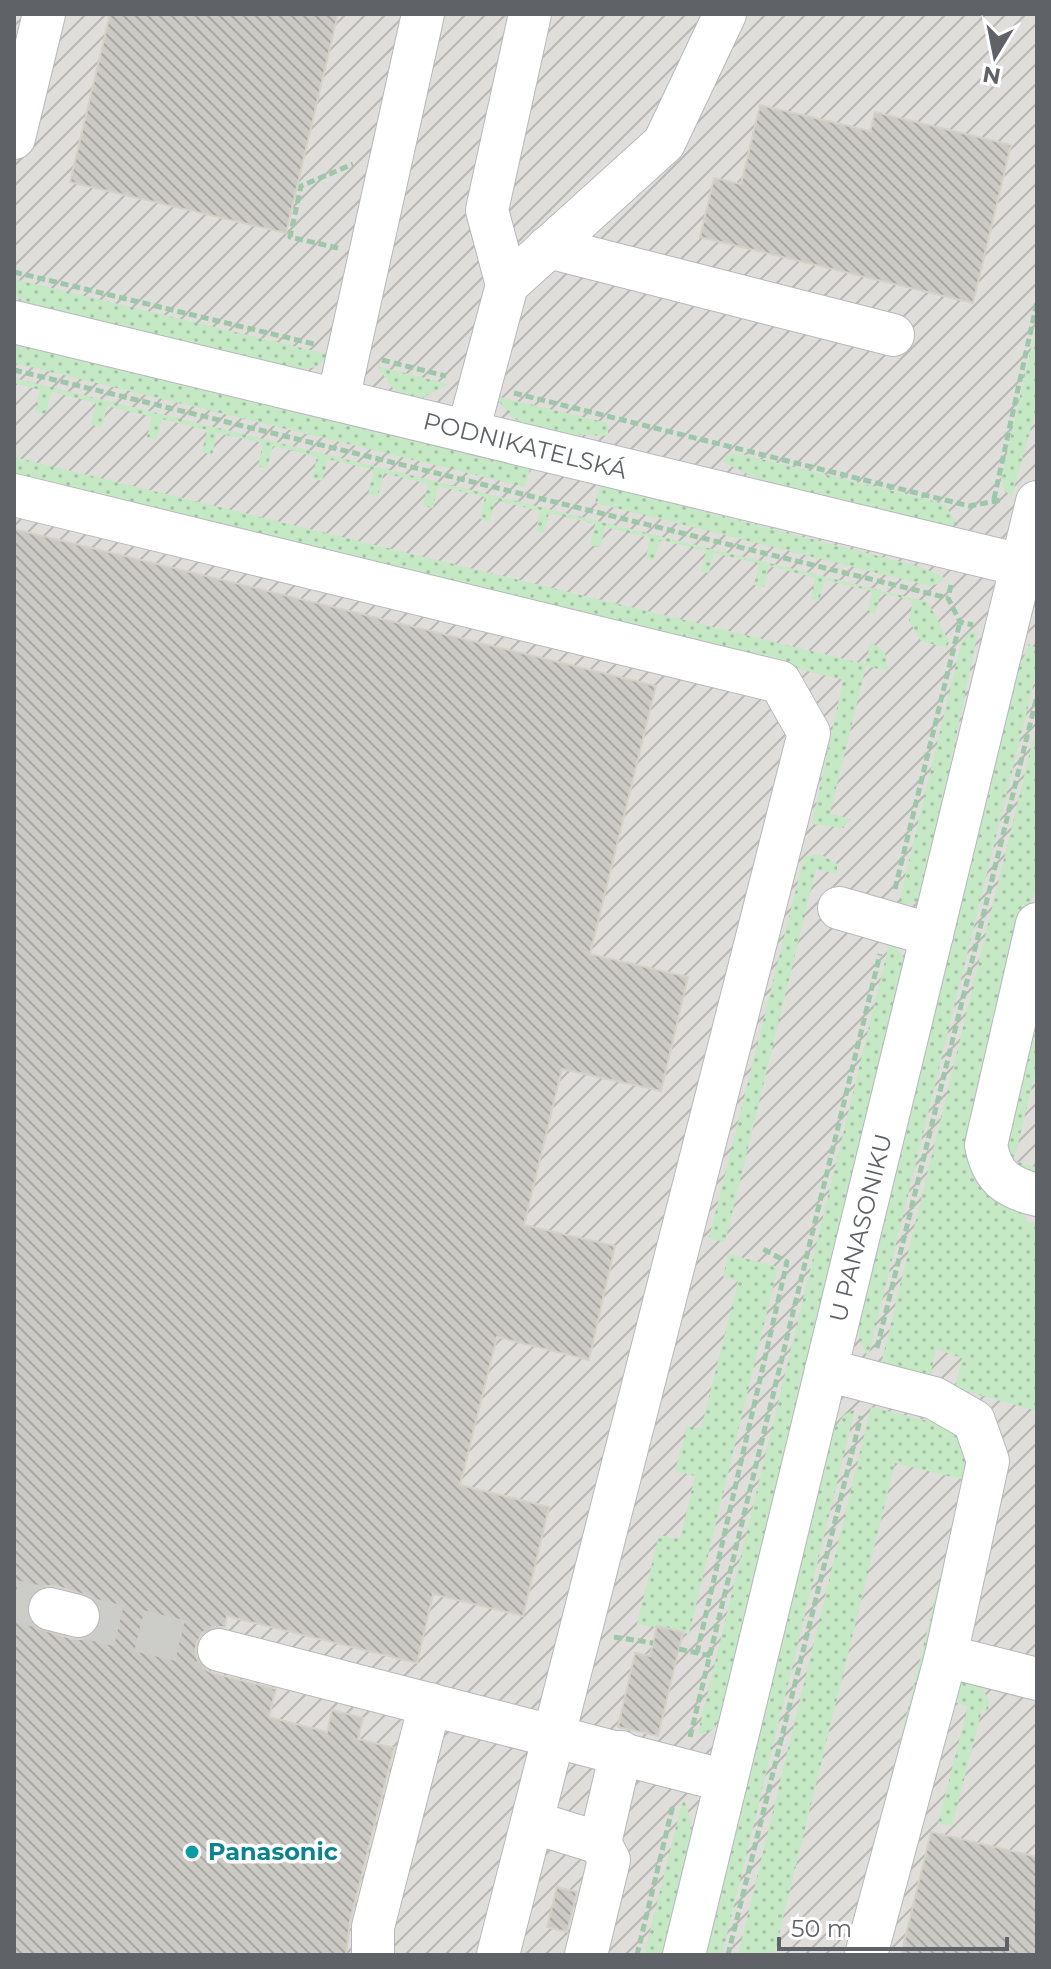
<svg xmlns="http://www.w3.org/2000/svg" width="1051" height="1969" font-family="Montserrat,sans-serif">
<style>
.industrial{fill:url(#industrial-furrows)}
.grass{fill:url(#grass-dots)}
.building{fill:url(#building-back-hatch);stroke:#d6d1c6;stroke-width:2;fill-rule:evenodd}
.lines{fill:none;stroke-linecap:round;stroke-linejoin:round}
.minor-tunnel{stroke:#ccccc8;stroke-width:42;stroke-dasharray:42 21;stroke-linecap:butt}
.minor-casing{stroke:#b5b8bc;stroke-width:44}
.path{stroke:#9cc7a9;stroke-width:5;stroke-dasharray:8 4;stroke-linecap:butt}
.minor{stroke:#fff;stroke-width:42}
.culture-dot{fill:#0f9aa8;stroke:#fff;stroke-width:3}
.labels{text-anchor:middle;stroke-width:7;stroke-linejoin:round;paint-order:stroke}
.street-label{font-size:24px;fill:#5f6368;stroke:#fff}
.culture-label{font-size:24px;font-weight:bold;fill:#0d838f;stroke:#fff;text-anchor:start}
</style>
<defs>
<pattern id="industrial-furrows" width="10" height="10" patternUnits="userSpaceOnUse" patternTransform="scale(2)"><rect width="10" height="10" fill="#e0deda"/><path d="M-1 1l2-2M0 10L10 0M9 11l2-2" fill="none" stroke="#b9b8b5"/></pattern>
<pattern id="grass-dots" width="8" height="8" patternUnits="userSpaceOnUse" patternTransform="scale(2)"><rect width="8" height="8" fill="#c5e8c5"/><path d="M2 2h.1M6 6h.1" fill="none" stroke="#a3c0a4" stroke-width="1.8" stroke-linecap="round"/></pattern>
<pattern id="building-back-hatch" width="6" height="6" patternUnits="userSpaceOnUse" patternTransform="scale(2)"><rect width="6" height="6" fill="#cccac5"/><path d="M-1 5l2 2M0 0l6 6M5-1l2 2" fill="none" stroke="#a9a8a4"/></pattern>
</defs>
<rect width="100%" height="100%" fill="#f1efe8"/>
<rect class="industrial" x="14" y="14" width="1023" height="1941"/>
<g class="grass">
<polygon points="14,279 331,355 316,367 302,370 26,304 14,293"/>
<polygon points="1037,323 1037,406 1012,496 1005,491 1001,479"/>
<polygon points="14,344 31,346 530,468 525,487 14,363"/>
<polygon points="377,366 449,384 418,400 397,394"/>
<polygon points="14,378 928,602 949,642 947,648 921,641 909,621 913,601 881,593 875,614 868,612 872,591 825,580 819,601 811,598 815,578 769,566 764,587 754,585 759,564 714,553 709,573 701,571 706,551 660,540 654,560 646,558 650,538 605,527 600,548 590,545 595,524 549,513 544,533 536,531 540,511 495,500 490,522 480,519 485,497 438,486 433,508 423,506 428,484 384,473 378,496 368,494 374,470 328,459 322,481 312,478 317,457 273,446 267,469 258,466 263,443 217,433 212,455 202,452 207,430 162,419 157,440 147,437 152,417 107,406 102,427 91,425 96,403 52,392 46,414 35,412 40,390 14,383"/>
<path d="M 496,396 L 608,423 L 608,436 C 562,433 522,441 496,396 Z"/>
<polygon points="736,453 930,500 945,505 958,525 940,525 782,491 723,462 726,455"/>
<polygon points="14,457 865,664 871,642 885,653 888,671 866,666 830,813 851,819 843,828 812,824 843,680 14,475"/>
<polygon points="600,485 918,566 944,577 938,584 929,586 595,503"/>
<polygon points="969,632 978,632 923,894 918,902 898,906 962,640"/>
<polygon points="1029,644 1037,649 1037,670 868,1358 858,1336 857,1321 1019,668"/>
<polygon points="1037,723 1037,880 975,1139 1029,1205 1025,1221 1037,1224 1037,1411 955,1388 962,1358 936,1349 929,1382 880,1368"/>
<polygon points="820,854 837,864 837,874 816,869 725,1242 709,1238 804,857"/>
<polygon points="890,940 905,959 726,1705 714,1728 705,1734 698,1733"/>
<polygon points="1037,963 1037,1065 1014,1161 1036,1167 1032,1187 997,1161"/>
<polygon points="728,1254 778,1267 689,1634 637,1624 659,1535 680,1539 695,1476 675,1471 687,1426 701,1429 738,1281 723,1277"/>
<polygon points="871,1407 945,1425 966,1442 971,1479 861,1900 964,1480 895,1463 774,1955 738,1955"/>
<polygon points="855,1409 722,1955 702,1955 828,1437 844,1415"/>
<polygon points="963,1681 980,1685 989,1700 988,1711 982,1710 952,1826 938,1823 968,1706 943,1699"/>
<path d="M 683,1799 C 706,1841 676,1910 665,1955 L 644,1955 Z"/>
</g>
<g class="building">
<polygon points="110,14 338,14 286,233 70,182"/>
<polygon points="760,105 870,131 875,112 1011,145 973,303 700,237 714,178 741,184"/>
<path d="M 14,529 L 656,686 L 590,954 L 688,977 L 661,1091 L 562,1069 L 524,1225 L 615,1246 L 589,1360 L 497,1337 L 460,1485 L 549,1507 L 523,1616 L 433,1594 L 417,1663 L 227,1616 L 225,1627 L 213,1627 L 202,1633 L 196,1645 L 196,1657 L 203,1668 L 212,1673 L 276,1689 L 269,1717 L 327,1732 L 332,1710 L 363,1718 L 358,1739 L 394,1748 L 350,1921 L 346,1955 L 14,1955 ZM 44,1586 L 56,1586 L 94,1598 L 101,1610 L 101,1621 L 96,1632 L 85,1639 L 73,1639 L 34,1627 L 27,1616 L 27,1604 L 32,1593 Z"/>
<polygon points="657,1626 683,1632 658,1736 618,1727 635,1653 650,1656"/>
<polygon points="931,1832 1037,1857 1037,1955 901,1955"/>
<polygon points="557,1887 577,1892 567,1932 547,1927"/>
</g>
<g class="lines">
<g class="minor-tunnel">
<polyline points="14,1601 50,1609"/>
<polyline points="78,1616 219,1650"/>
</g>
<defs>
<g id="minor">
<polyline points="14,138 44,14"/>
<polyline points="548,247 893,335"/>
<polyline points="507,285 487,210 530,14"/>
<polyline points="14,322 1037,569"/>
<polyline points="338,400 423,14"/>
<polyline points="468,431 507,285 664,143 725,14"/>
<polyline points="14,495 780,682 809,733 498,1955"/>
<polyline points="839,908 932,935"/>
<path d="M 1037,924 L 986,1145 C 992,1177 1006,1187 1037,1195"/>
<polyline points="826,1370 934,1398 974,1421 988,1461 946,1656 1037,1679"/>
<polyline points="50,1609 78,1616"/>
<polyline points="219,1650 726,1781"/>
<polyline points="532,1822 600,1843"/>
<polyline points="373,1955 373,1927 430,1704"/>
<polyline points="586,1955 609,1860 600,1843 621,1752"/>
<polyline points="684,1955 1037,502"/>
<polyline points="866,1955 946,1656"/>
</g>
</defs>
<use href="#minor" class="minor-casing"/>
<g class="path">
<polyline points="338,248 290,237 301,186 353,164"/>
<polyline points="14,272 314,344"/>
<polyline points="382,360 446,376"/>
<polyline points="14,370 948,598"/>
<polyline points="514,393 969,506 1001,500"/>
<polyline points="994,499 1037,302"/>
<polyline points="951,585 948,598 960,622 973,625"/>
<polyline points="895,889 960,622"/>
<polyline points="877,1348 1037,696"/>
<polyline points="614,1637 653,1643"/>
<polyline points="679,1649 711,1656"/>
<polyline points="697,1653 787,1262 761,1248"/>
<polyline points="690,1737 880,954"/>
<polyline points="637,1955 673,1805"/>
<polyline points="728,1955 861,1416"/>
</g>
<use href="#minor" class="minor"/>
</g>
<circle class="culture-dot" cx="192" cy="1852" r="8"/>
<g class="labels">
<g class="street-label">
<text transform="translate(525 446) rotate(14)" y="8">PODNIKATELSKÁ</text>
<text transform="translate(861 1228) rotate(-76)" y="8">U PANASONIKU</text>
</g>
<g class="culture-label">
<text x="208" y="1860">Panasonic</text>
</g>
</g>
<rect width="1051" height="1969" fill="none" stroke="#5f6368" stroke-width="32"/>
<g transform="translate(995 56) rotate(190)" stroke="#ffffff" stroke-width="6" paint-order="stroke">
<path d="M0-6L14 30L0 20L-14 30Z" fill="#5f6368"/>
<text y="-12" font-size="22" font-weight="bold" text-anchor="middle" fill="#5f6368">N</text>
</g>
<path d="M779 1937v12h228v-12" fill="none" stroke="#5f6368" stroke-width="4"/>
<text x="791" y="1937" font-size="24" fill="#5f6368" stroke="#ffffff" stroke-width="6" paint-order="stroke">50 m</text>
</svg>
